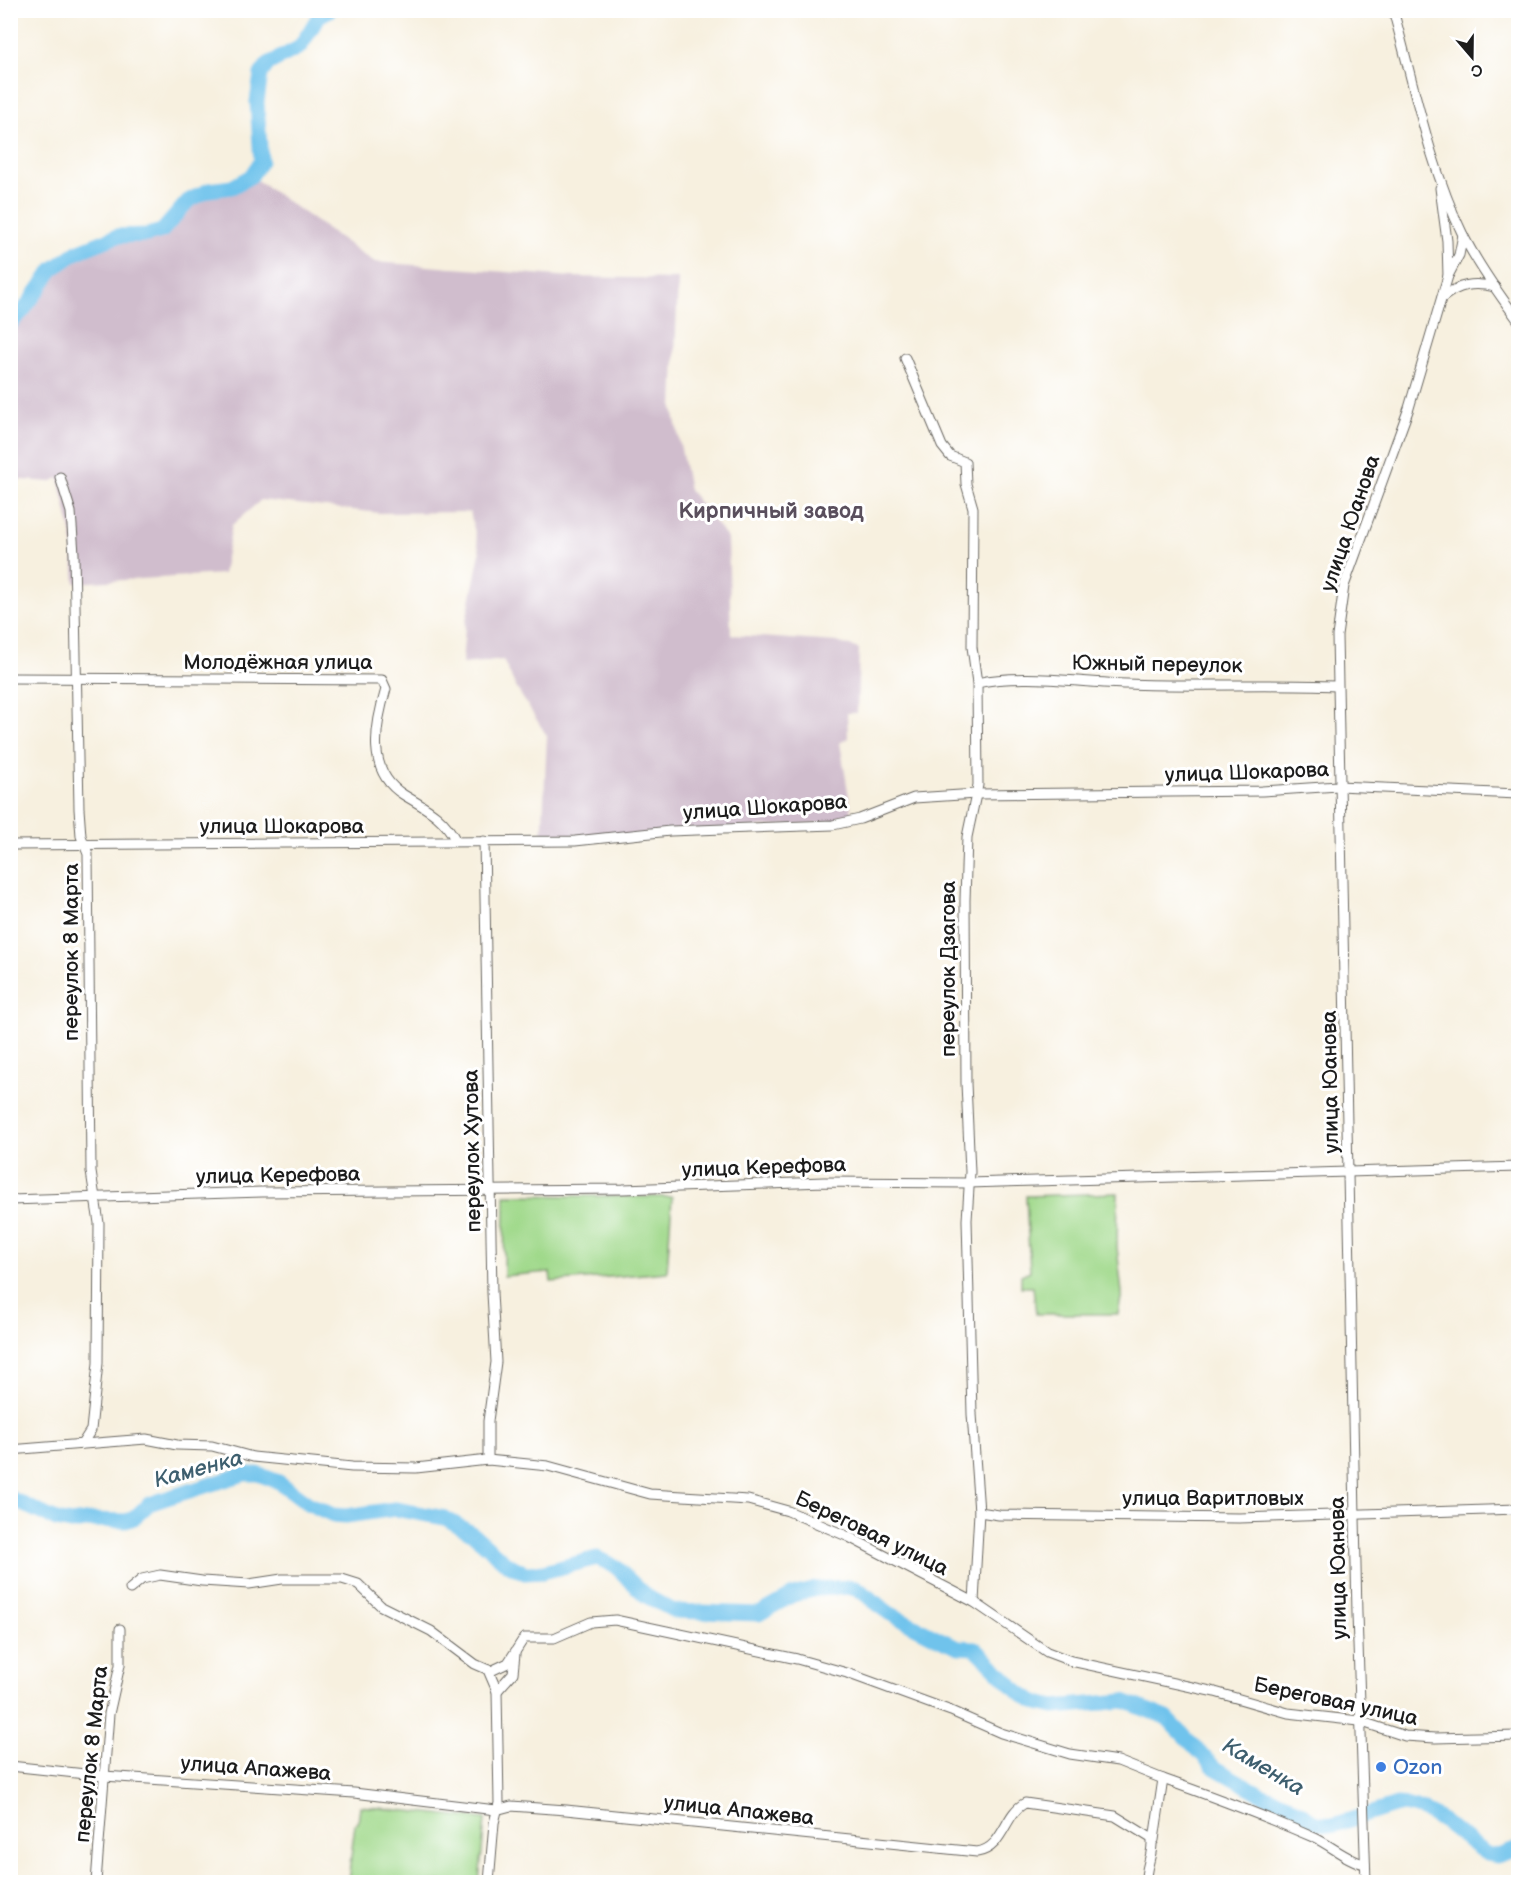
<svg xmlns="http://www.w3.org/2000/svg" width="1529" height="1893" font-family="'Balsamiq Sans',sans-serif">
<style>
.industrial{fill:#d0bdcd}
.green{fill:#a0d98b;stroke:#5e7a54;stroke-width:1.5}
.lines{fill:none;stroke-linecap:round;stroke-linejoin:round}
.river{stroke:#70c3ec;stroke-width:15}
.minor-casing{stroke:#696660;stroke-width:11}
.minor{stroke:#fff;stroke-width:9}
.shop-dot{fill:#3f7fe0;stroke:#fff;stroke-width:2}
.labels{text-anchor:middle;stroke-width:6;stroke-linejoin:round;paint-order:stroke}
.street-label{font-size:21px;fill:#1c1c1c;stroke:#fff}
.shop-label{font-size:21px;fill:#366cbe;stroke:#fff;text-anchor:start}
.neighbourhood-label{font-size:22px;font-weight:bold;fill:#5a4f5d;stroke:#fff}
.water-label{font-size:22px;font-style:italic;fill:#3e5f6f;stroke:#fff}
</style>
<rect width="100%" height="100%" fill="#fff"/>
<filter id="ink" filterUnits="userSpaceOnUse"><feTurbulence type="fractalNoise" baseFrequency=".0167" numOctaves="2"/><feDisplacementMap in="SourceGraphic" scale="12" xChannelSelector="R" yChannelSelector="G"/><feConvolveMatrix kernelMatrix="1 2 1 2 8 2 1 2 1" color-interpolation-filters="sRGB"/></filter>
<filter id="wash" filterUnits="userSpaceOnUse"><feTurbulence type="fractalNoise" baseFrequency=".008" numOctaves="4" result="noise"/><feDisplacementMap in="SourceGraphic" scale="24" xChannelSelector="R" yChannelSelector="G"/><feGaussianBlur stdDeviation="1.35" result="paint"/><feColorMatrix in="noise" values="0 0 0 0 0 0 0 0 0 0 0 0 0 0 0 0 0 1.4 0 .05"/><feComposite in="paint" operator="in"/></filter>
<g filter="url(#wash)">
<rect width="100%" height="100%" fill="#f7f0df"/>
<polygon class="industrial" points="251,176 374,262 572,277 678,279 673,408 689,490 728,539 731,635 837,642 859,649 857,713 847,713 848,738 840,743 853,821 542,842 547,736 517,689 503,660 462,664 465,626 480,553 470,512 380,513 261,500 232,525 223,574 75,583 72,536 59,478 50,482 11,479 11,324 23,311 53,269 77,252 117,236 147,235 162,231 188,201 209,190 232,187"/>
<g class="green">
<polygon points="1118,1193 1117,1247 1122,1293 1118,1314 1036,1314 1033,1287 1021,1287 1021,1275 1030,1271 1026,1196"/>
<polygon points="505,1195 672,1197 667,1272 551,1282 550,1272 504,1276"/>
<polygon points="360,1806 485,1819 479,1882 348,1882 355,1824 358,1823"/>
</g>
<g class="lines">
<g class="river">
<polyline points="10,324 23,311 53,269 77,252 117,236 147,235 162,231 188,201 209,190 232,187 251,176 261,161 257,102 261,74 268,64 300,47 319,16 330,10"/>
<path d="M 10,1498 L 56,1520 L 71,1523 L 92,1520 L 126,1521 L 134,1518 L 149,1504 L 167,1498 L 244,1474 L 258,1474 L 279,1482 L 309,1504 L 333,1515 L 346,1516 L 395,1509 L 445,1518 L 473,1534 L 506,1563 L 525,1573 L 543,1572 L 597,1558 L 616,1567 L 646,1596 L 674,1611 L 759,1614 L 793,1595 L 816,1589 L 850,1587 L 857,1588 L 889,1613 L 944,1641 L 959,1647 L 975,1648 L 1020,1693 L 1038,1703 L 1054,1707 L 1124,1701 L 1167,1718 L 1215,1768 L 1261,1794 L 1285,1803 L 1317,1823 L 1334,1825 L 1397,1805 C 1434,1805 1457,1836 1487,1854 L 1497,1856 L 1518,1849"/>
</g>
</g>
</g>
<g filter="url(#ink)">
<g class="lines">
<defs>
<g id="minor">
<path d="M 1393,10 C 1414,85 1429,165 1463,235 C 1478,265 1498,293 1518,320"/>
<polyline points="1440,188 1447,241 1448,276"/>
<path d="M 1442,298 C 1459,284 1474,282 1495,287"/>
<polyline points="905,358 942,446 950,456 965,462 966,484 973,508 972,647 977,683 978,785 967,837 965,900 966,1083 970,1172 967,1220 972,1414 979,1512 974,1602"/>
<polyline points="60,477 71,512 74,554 79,809 81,836 88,854 91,1172 99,1223 98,1363 91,1430 82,1444"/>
<path d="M 10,678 L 382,680 L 386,689 C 375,726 366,772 404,795 C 427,809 443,816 456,841"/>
<path d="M 977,683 C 1019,673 1082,683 1127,684 C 1197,687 1267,683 1337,686"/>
<polyline points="484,841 492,1293 496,1362 488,1421 488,1460"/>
<polyline points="10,845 575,841 670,831 833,825 860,819 914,798 976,794 1262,791 1338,786 1518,794"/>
<polyline points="10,1200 262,1192 623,1189 824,1182 969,1183 1518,1167"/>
<polyline points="10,1450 146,1439 177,1445 212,1446 253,1457 352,1467 416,1468 488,1460 548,1466 650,1494 748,1500 788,1511 849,1537 974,1602 1047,1652 1071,1661 1215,1692 1288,1713 1359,1721 1405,1736 1435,1738 1518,1736"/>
<polyline points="979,1512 999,1515 1239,1518 1518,1509"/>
<polyline points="130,1589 142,1579 160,1575 202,1581 249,1584 282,1579 342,1579 358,1584 381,1606 431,1631 475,1664 491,1671 508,1663 524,1638 554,1638 591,1622 615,1620 797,1659 847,1673 951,1711 1001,1733 1070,1754 1118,1761 1163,1779"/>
<polyline points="488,1670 497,1691 513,1673 515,1654"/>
<path d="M 10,1766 L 104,1776 L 354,1793 L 496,1810 L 511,1806 L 566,1810 L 977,1852 C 1004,1848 1004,1814 1025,1803 L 1115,1816 L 1154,1840 L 1163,1779 C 1214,1797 1265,1816 1315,1838 C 1330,1845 1350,1862 1365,1864"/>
<polyline points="96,1882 109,1714 120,1665 120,1629"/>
<polyline points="489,1882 494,1823 499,1803 497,1691"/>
<path d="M 1146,1882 C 1145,1867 1153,1856 1152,1841"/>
<polyline points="1366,1882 1357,1614 1337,636 1344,586 1409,408 1448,276 1459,255 1463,235"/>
</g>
</defs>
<use href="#minor" class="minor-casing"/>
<use href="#minor" class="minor"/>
</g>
</g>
<circle class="shop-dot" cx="1381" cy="1767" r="6"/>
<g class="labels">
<g class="street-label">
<text transform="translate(1350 523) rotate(-71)" y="7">улица Юанова</text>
<text x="278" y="669">Молодёжная улица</text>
<text transform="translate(1157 664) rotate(1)" y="7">Южный переулок</text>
<text transform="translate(1247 772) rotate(-2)" y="7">улица Шокарова</text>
<text transform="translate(765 807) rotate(-4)" y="7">улица Шокарова</text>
<text x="282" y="833">улица Шокарова</text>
<text transform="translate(71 952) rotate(-90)" y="7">переулок 8 Марта</text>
<text transform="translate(948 969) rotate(-90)" y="7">переулок Дзагова</text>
<text transform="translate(1330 1082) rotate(-91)" y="7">улица Юанова</text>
<text transform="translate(472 1151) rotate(-91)" y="7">переулок Хутова</text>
<text transform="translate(764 1167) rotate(-2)" y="7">улица Керефова</text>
<text transform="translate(278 1175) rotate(-1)" y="7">улица Керефова</text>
<text x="1213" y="1505">улица Варитловых</text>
<text transform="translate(872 1533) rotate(26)" y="7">Береговая улица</text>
<text transform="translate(1338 1568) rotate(-91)" y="7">улица Юанова</text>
<text transform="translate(1336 1701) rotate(12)" y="7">Береговая улица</text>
<text transform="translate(91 1754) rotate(-84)" y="7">переулок 8 Марта</text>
<text transform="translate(256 1768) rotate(4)" y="7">улица Апажева</text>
<text transform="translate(739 1810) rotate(6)" y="7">улица Апажева</text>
</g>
<g class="shop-label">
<text x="1393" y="1774">Ozon</text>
</g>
<g class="neighbourhood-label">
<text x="771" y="518">Кирпичный завод</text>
</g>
<g class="water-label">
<text transform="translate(198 1468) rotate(-15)" y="8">Каменка</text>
<text transform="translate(1264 1766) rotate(31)" y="8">Каменка</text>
</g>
</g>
<rect width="1529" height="1893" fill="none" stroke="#fff" stroke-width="36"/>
<g transform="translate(1472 57) rotate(160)" stroke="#ffffff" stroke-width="4.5" paint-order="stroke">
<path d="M0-4.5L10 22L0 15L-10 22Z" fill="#1c1c1c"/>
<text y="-9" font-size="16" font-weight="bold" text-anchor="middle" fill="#1c1c1c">С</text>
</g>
</svg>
